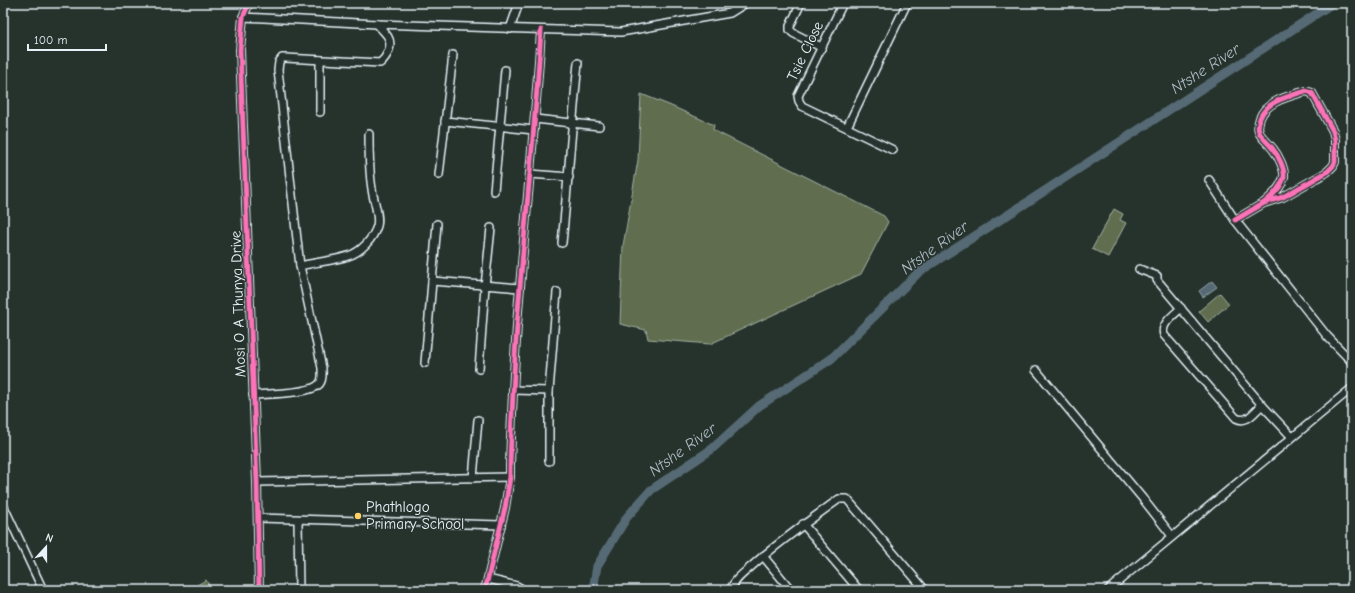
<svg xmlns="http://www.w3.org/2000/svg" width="1355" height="593" font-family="'Comic Neue',sans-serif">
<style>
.green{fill:#606e50;stroke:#a4b0a4}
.water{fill:#566b74;stroke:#90a1a9}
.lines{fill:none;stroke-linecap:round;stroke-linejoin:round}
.river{stroke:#566b74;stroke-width:9}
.minor-casing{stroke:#e8f1f8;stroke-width:10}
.minor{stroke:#26332d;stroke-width:7}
.cycleway-casing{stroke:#26332d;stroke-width:8}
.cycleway{stroke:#fb73b8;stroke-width:5}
.poi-dot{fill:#ffd166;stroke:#26332d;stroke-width:1.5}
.labels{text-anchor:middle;stroke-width:3;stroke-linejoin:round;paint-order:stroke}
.street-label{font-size:15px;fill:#e8f1f8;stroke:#26332d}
.poi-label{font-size:15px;fill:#e8f1f8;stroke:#26332d;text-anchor:start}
.water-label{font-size:16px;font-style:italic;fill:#aebbc3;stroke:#26332d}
</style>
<rect width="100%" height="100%" fill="#26332d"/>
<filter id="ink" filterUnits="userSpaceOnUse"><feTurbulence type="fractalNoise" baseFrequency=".025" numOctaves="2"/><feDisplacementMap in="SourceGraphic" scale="8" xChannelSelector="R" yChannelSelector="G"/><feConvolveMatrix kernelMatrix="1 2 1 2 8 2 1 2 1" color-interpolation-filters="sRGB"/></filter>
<g filter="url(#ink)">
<g class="green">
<polygon points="641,94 669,105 714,125 713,130 884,216 888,222 861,274 710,344 648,339 646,330 620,324 623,246 638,160"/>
<polygon points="1114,209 1123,214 1120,220 1126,223 1108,257 1092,249"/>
<polygon points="1220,293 1229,304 1208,322 1199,311"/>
<polygon points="206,580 212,590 188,590"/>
</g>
<polygon class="water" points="1212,281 1217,287 1203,297 1199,291"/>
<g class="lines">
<polyline class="river" points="593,590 597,566 627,517 651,490 712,449 759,406 831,359 919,272 1020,207 1333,3"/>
<defs>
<g id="minor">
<polyline points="249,3 243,17 240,50 257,482 259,590"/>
<polyline points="801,3 790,26 790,30 793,33 821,47"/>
<polyline points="843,3 798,96 799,101 802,106 893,150"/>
<polyline points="243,17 377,24 621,32 730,13 746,3"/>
<polyline points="510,29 519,3"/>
<polyline points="320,112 320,60"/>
<polyline points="535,119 599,126"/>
<polyline points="445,121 534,130"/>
<polyline points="847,127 907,3"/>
<polyline points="530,174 569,177"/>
<polyline points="439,175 453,55"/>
<polyline points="1209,180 1235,220 1327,336 1352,362"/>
<polyline points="494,191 505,70"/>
<path d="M 1235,220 L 1264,203 L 1283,197 L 1327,172 L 1333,166 L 1335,162 L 1335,140 L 1333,131 L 1312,93 L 1306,91 C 1291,96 1267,100 1260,118 C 1254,135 1264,137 1273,149 C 1278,155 1285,169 1284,177 C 1281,188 1272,196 1264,203"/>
<path d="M 562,243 C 568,183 572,123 578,63"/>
<path d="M 300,266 C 315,262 333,261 348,256 C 361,252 373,239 377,226 C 380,215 373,200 372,189 C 369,171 369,152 369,134"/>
<polyline points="1139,269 1157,276 1157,280 1262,405 1292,437"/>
<polyline points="432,281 520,288"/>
<path d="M 1181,308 C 1174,315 1160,324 1164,335 L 1236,418 C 1247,424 1254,412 1262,405"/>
<polyline points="425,363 437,224"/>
<polyline points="479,369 485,286 491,228"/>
<polyline points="1036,370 1143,499 1172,536"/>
<polyline points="513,390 549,391"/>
<path d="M 253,395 C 266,394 314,394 320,383 C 323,379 322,373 322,368 L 300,266 L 278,70 L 279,62 L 282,58 L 285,58 L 380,63 C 387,57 393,46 388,37 C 385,32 380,28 377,24"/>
<polyline points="549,461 549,391 557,292"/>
<polyline points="473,478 478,420"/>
<polyline points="257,482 510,477"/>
<polyline points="3,505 43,590"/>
<polyline points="258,518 501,525"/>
<polyline points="298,520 299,590"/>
<polyline points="803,524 859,590"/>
<polyline points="763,556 791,590"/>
<polyline points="488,579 517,586 524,590"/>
<path d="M 485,590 L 505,508 L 510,477 L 510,465 C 512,406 515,346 520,287 C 527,201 536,116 541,30"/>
<path d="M 730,590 C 735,579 744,573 753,565 C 780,541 810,520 839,499 L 847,499 L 925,590"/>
<polyline points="1108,590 1352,388"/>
</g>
</defs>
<use href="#minor" class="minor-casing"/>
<use href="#minor" class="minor"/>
<defs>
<g id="cycleway">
<polyline points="249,3 243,17 240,50 257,482 259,590"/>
<path d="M 1235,220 L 1264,203 L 1283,197 L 1327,172 L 1333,166 L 1335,162 L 1335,140 L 1333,131 L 1312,93 L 1306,91 C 1291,96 1267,100 1260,118 C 1254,135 1264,137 1273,149 C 1278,155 1285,169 1284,177 C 1281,188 1272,196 1264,203"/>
<path d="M 485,590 L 505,508 L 510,477 L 510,465 C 512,406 515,346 520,287 C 527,201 536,116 541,30"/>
</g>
</defs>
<use href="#cycleway" class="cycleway-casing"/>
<use href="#cycleway" class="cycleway"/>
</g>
</g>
<circle class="poi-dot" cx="358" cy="516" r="4"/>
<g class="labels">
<g class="street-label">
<text transform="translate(805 51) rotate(-64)" y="5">Tsie Close</text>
<text transform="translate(238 304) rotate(-92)" y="5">Mosi O A Thunya Drive</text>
</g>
<g class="poi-label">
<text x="366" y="512">Phathlogo<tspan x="366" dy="17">Primary School</tspan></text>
</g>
<g class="water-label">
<text transform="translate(1205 68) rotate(-33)" y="6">Ntshe River</text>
<text transform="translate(934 247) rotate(-36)" y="6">Ntshe River</text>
<text transform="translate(682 449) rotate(-36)" y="6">Ntshe River</text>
</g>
</g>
<rect width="1355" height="593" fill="none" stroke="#26332d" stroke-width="16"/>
<rect x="8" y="8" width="1339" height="577" fill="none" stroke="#e8f1f8" stroke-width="1.5" filter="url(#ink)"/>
<g transform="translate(46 547) rotate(21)" stroke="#26332d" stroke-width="3" paint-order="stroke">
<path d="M0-3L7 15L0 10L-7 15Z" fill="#e8f1f8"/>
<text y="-6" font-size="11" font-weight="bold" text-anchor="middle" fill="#e8f1f8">N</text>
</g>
<path d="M28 44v6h78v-6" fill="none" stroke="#e8f1f8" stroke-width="2"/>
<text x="34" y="44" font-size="12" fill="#e8f1f8" stroke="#26332d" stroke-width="3" paint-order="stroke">100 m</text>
</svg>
